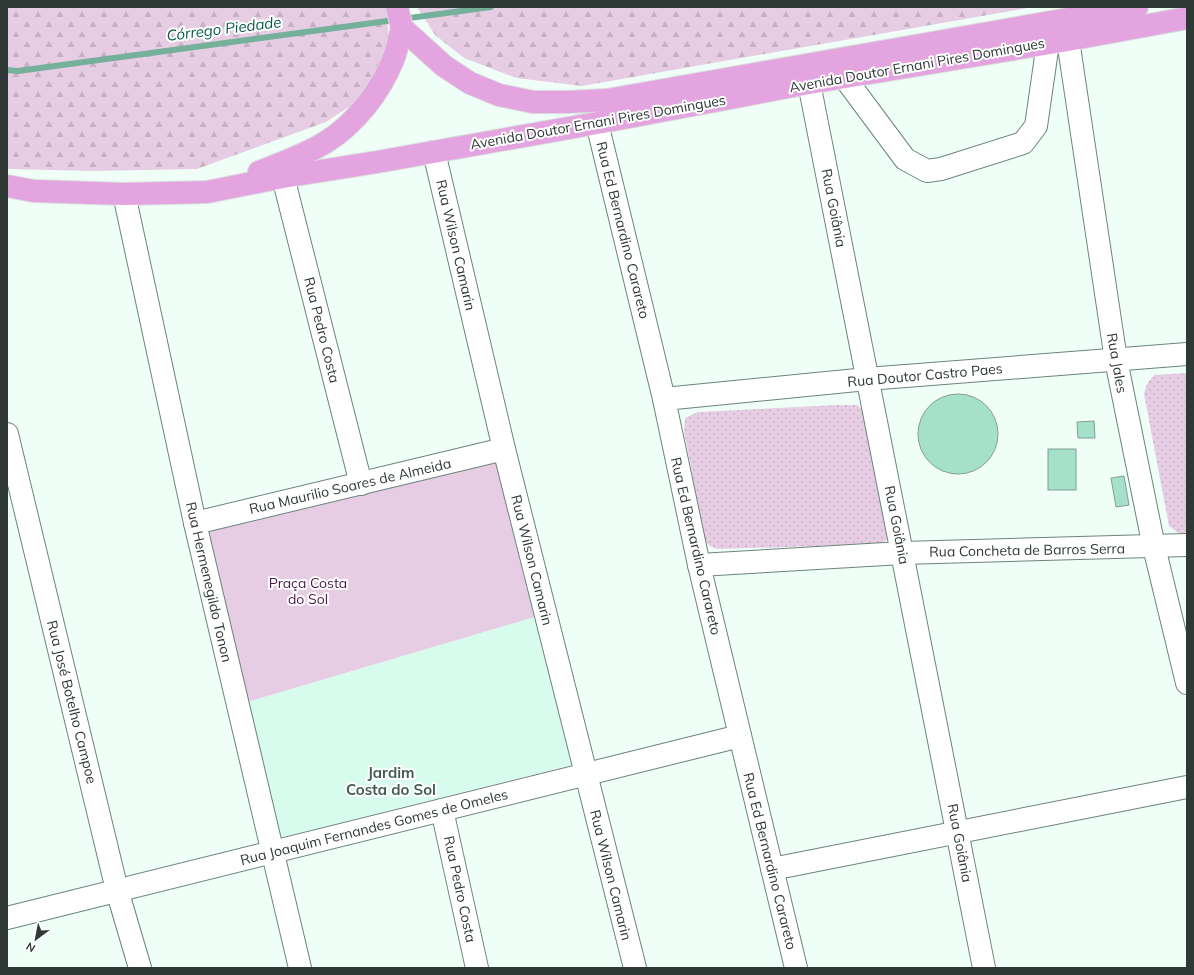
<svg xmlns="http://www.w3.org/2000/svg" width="1194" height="975" font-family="Mulish,sans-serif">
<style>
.built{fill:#d7fbed}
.grass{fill:url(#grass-dots)}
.forest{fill:url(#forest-firs)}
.park{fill:#e7cde4}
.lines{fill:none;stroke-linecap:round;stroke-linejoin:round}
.stream{stroke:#75b09b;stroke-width:6}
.building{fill:#a4e0ca;stroke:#849d94}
.minor-casing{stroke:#6b847b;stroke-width:24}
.major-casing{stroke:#d9dbdb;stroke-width:24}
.minor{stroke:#fff;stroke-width:22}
.major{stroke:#e4a4df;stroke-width:22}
.labels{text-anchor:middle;stroke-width:4;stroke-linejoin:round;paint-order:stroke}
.street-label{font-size:14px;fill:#2e3935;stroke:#fff}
.park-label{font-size:14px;fill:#4d1b4a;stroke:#fff}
.water-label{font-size:15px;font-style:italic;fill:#085a46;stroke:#fff}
.neighbourhood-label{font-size:15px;font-weight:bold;fill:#455c54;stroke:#fff}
</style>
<defs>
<pattern id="grass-dots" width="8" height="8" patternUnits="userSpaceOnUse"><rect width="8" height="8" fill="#e7cde4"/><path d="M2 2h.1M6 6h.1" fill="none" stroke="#c6b1c4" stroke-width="1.8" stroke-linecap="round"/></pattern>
<pattern id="forest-firs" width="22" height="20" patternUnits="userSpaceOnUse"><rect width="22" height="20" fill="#e7cde4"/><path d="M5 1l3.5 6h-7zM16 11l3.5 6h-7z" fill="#c6b1c4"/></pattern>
</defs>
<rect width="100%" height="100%" fill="#effff8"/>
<polygon class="built" points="538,616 575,764 278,838 245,703"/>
<g class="grass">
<polygon points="1187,373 1187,535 1178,533 1169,526 1144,394 1147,384 1154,375"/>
<polygon points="836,405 857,405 866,412 889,538 881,544 717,549 710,546 705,541 684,431 685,418 698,412"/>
</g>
<g class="forest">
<polygon points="7,7 387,7 389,53 375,80 352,105 326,122 197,169 94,171 7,169"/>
<polygon points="417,7 1033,7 582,86 516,78 464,58 435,35"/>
</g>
<polygon class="park" points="499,455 538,616 244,703 201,526"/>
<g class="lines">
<polyline class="stream" points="7,70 18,71 491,7"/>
</g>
<g class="building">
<circle cx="958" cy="434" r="40"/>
<polygon points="1094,421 1095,438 1078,438 1077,422"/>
<rect x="1048" y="449" width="28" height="41"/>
<polygon points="1124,476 1129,505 1116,507 1111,478"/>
</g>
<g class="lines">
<defs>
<g id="minor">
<polyline points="1068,40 1116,360 1154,547 1187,683"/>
<polyline points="844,77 905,159 927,171 941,169 1023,143 1036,126 1048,43"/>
<polyline points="809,83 984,968"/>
<polyline points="597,123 664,399 699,565 796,968"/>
<polyline points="434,152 504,449 635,968"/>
<polyline points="283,177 361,484"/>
<polyline points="124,194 195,523 300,968"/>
<polyline points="664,399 867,379 1187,354"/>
<polyline points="7,434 117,890 140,968"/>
<polyline points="195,523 504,449"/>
<polyline points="699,565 902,553 1187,545"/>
<polyline points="442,810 477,968"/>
<polyline points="772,869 1187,787"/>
<polyline points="7,918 740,736"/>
</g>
<g id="major">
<polyline points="397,7 402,28 444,66 470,83 499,95 533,102 567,102 607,100 1137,7"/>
<path d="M 259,172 C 280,164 307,154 326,142 C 355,124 380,92 393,60 C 397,50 399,39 402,28"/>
<polyline points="7,186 34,191 124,194 207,192 283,177 377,162 597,123 809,83 1068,40 1187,18"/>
</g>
</defs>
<use href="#minor" class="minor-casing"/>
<use href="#major" class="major-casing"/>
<use href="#minor" class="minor"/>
<use href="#major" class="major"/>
</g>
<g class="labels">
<g class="street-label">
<text transform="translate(917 65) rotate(-10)" y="5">Avenida Doutor Ernani Pires Domingues</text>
<text transform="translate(598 122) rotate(-10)" y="5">Avenida Doutor Ernani Pires Domingues</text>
<text transform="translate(834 208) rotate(79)" y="5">Rua Goiânia</text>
<text transform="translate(623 230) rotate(76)" y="5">Rua Ed Bernardino Carareto</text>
<text transform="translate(456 245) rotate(77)" y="5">Rua Wilson Camarin</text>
<text transform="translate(322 330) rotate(76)" y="5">Rua Pedro Costa</text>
<text transform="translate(1117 363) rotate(80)" y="5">Rua Jales</text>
<text transform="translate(925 375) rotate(-5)" y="5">Rua Doutor Castro Paes</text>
<text transform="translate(350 486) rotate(-13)" y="5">Rua Maurilio Soares de Almeida</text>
<text transform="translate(897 525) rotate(79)" y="5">Rua Goiânia</text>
<text transform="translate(696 546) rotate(77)" y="5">Rua Ed Bernardino Carareto</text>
<text transform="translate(1027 550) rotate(-1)" y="5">Rua Concheta de Barros Serra</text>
<text transform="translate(532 560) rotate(76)" y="5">Rua Wilson Camarin</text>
<text transform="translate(209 582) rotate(77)" y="5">Rua Hermenegildo Tonon</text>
<text transform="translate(72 702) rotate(76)" y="5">Rua José Botelho Campoe</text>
<text transform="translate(374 827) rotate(-14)" y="5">Rua Joaquim Fernandes Gomes de Omeles</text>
<text transform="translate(960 843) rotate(79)" y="5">Rua Goiânia</text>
<text transform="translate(770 861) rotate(76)" y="5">Rua Ed Bernardino Carareto</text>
<text transform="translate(611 875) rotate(76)" y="5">Rua Wilson Camarin</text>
<text transform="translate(460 889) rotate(78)" y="5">Rua Pedro Costa</text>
</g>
<g class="park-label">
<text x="308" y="588">Praça Costa<tspan x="308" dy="16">do Sol</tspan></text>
</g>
<g class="water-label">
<text transform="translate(224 29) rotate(-7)" y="5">Córrego Piedade</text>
</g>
<g class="neighbourhood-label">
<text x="391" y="778">Jardim<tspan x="391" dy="17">Costa do Sol</tspan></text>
</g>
</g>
<rect width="1194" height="975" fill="none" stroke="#2e3935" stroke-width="16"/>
<g transform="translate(36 939) rotate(212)" stroke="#ffffff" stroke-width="3" paint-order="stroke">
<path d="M0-3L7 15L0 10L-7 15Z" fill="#2e3935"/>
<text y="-6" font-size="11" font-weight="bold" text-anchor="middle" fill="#2e3935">N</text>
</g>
</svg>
